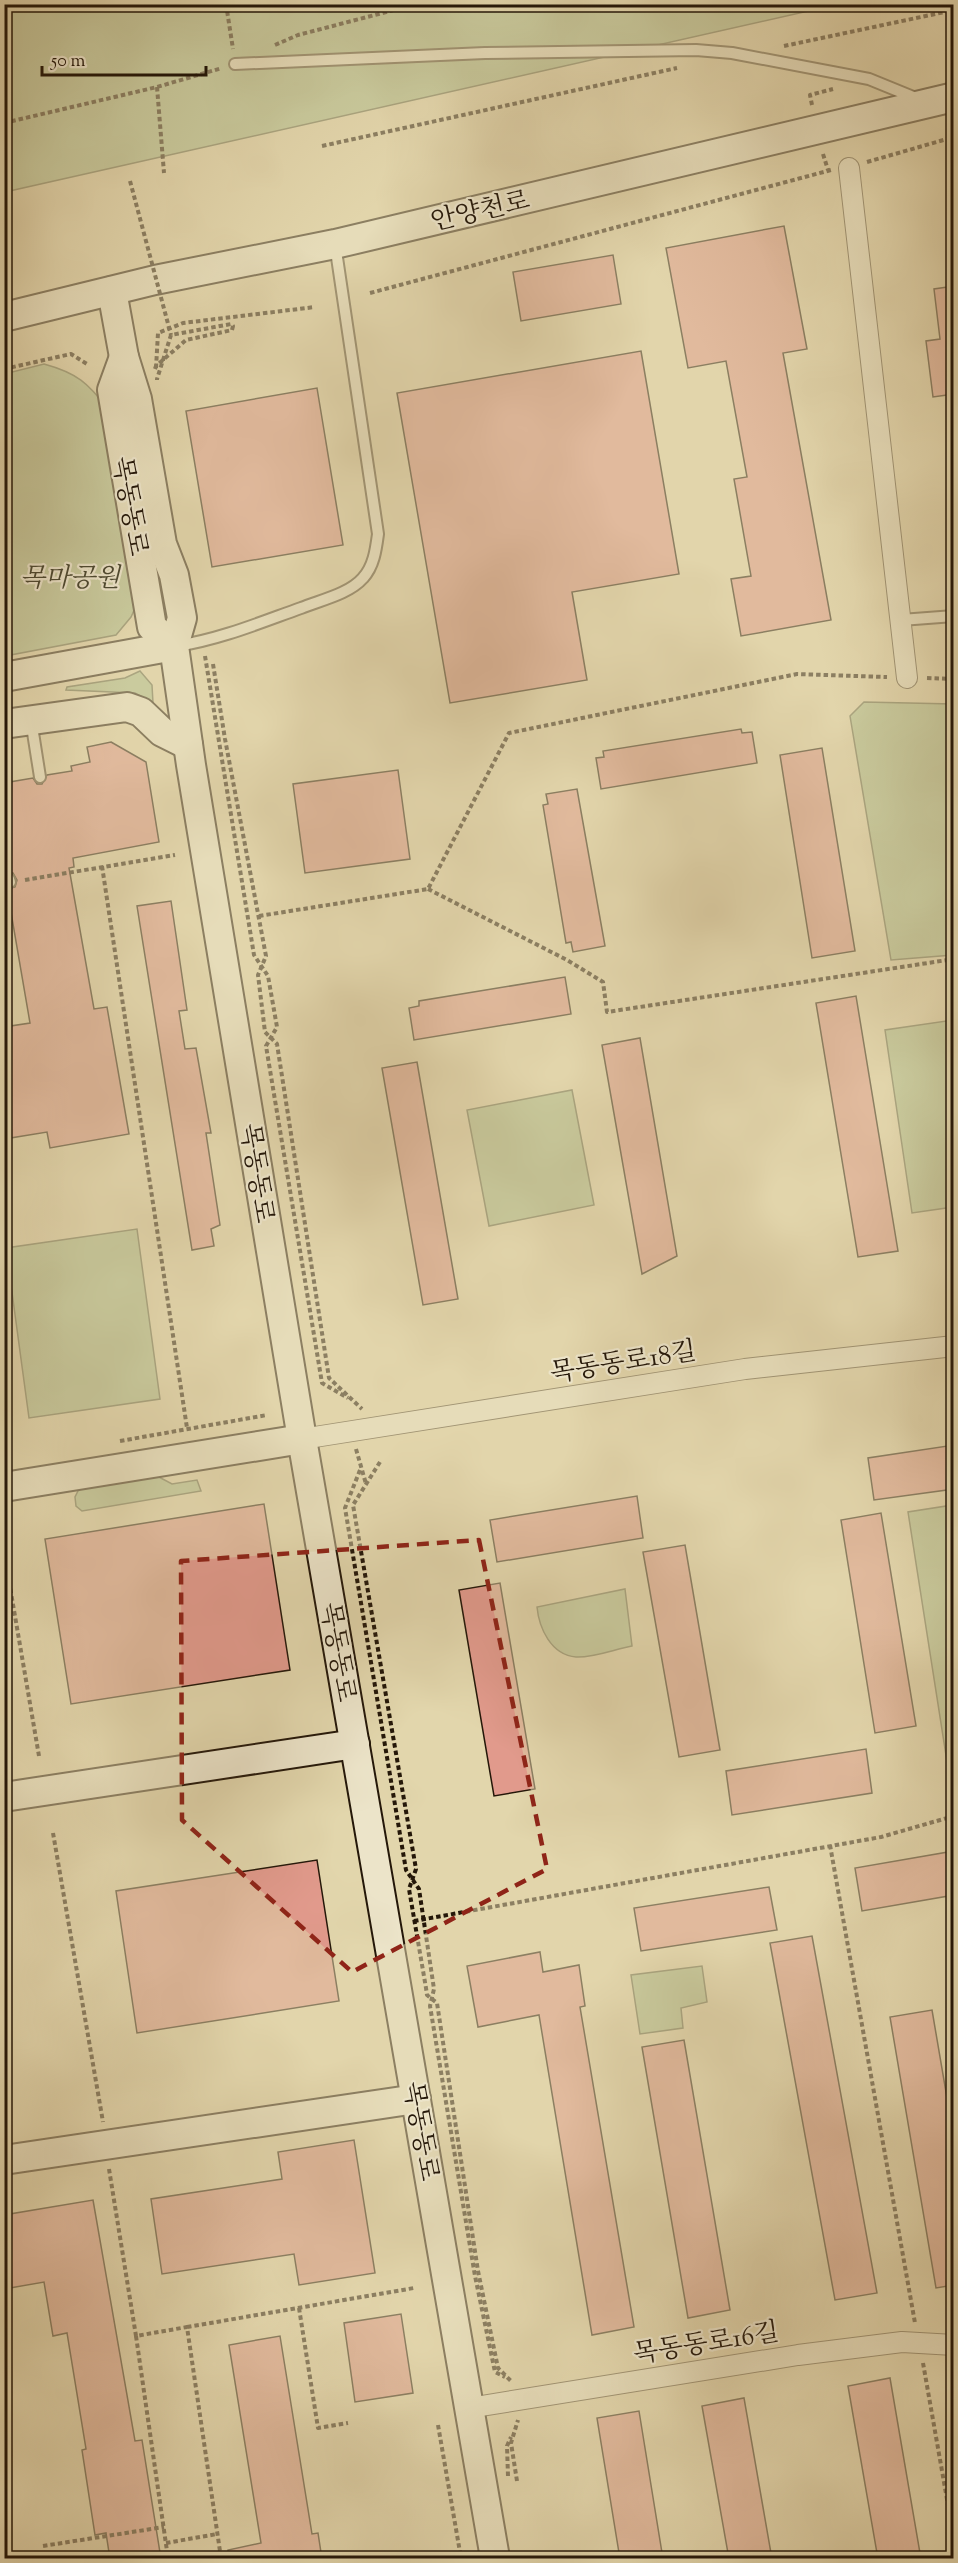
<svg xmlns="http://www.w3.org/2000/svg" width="958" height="2563" font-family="'Sorts Mill Goudy','Noto Serif KR',serif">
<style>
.green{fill:#adbf8e;stroke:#686b4c;stroke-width:1.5}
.building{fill:#e19a8c;stroke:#241709;stroke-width:1.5}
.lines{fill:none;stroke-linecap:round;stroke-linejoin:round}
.lane-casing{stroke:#544732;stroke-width:14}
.street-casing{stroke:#544732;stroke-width:22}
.secondary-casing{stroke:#241709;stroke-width:32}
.path{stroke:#241709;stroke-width:4;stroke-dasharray:4.5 3;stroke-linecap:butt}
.lane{stroke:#ece4c9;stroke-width:10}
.street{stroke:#ece4c9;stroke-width:20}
.secondary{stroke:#ece4c9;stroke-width:28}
.path-bridge{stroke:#241709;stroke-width:4;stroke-dasharray:4.5 3;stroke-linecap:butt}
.marked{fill:none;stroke:#8f2418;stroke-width:4.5;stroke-dasharray:12 8;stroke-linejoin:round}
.labels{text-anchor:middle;stroke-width:4.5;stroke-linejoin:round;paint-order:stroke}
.street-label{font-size:26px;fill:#241709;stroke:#ece4c9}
.park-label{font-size:26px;font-style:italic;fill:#4d4931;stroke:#ece4c9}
</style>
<rect width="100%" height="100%" fill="#e2d6ac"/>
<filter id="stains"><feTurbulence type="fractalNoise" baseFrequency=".00333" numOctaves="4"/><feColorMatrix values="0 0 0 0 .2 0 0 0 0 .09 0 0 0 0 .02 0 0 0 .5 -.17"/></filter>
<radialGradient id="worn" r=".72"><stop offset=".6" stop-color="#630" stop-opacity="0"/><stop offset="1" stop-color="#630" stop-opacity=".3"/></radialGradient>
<g class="green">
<polygon points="4,5 835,5 5,192"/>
<path d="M 44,364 C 77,373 88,383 108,409 L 140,597 L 131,617 L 116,635 L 5,656 L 4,374 Z"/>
<polygon points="140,671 152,685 153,703 135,693 66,690 67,687 125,678"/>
<polygon points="864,702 953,704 953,955 891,960 850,716"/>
<polygon points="953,1020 953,1207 912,1213 885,1030"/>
<polygon points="572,1090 594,1205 489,1226 467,1110"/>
<polygon points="137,1229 160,1399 29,1418 6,1248"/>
<polygon points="157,1476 172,1484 197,1480 201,1491 82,1511 76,1506 75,1497 79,1489"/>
<polygon points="953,1505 954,1780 950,1781 908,1512"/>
<path d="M 625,1589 L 632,1646 C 615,1649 593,1658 576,1657 C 551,1655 539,1628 537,1607 Z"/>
<polygon points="702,1966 707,2002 681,2008 683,2028 640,2034 631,1975"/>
</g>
<g class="building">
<polygon points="784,226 807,349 783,353 831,620 741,636 731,579 751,576 734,479 747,477 726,361 688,368 666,248"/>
<polygon points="613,255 621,304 521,321 513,272"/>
<polygon points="954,286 954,394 933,397 926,341 940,339 934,289"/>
<polygon points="641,351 679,574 572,592 587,680 450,703 397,393"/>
<polygon points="317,388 343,545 212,567 186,411"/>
<polygon points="741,729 742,733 752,732 757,763 601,789 596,758 604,757 603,751"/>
<polygon points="111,742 146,762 159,842 73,858 74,867 69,868 94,1009 107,1007 129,1134 50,1148 47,1132 4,1139 4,1027 30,1023 7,889 15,887 17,880 13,873 4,873 4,783 33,778 37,784 42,784 47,775 72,771 71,766 90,762 87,747"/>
<polygon points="822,748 855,951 812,958 780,755"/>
<polygon points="398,770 410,859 305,873 293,784"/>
<polygon points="577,789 605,946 573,952 571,942 566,943 543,805 548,804 546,794"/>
<polygon points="171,901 187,1010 179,1011 185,1049 196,1048 211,1133 206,1133 220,1225 211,1229 214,1246 192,1250 137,906"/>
<polygon points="565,977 571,1014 414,1040 409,1008 419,1006 419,1001"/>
<polygon points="856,996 898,1251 858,1257 816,1003"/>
<polygon points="640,1038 677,1256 642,1274 602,1045"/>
<polygon points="417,1062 458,1299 423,1305 382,1068"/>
<polygon points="954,1445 954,1489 874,1500 868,1458"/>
<polygon points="637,1496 643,1538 497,1562 490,1520"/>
<polygon points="264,1504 290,1670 71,1704 45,1539"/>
<polygon points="881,1513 916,1726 875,1733 841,1520"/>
<polygon points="685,1545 720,1750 679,1757 643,1552"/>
<polygon points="500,1583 535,1789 494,1796 459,1590"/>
<polygon points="866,1749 872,1793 732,1815 726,1771"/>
<polygon points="954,1851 954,1895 862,1911 855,1868"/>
<polygon points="317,1860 339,2001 137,2033 116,1891"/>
<polygon points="769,1887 777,1930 641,1951 634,1908"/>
<polygon points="812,1936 877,2293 835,2300 770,1943"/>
<polygon points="540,1952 543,1972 579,1965 585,2006 580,2007 634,2327 592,2335 539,2015 478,2027 467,1966"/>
<polygon points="932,2010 954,2139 954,2285 936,2288 890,2017"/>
<polygon points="684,2040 730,2310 688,2318 642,2047"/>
<polygon points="354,2140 375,2273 299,2285 294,2254 162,2274 151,2199 282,2179 278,2152"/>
<polygon points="93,2200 135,2441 142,2440 161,2559 110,2559 106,2533 95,2535 82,2450 86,2449 67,2333 53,2336 44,2282 4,2289 4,2215"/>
<polygon points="401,2314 413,2393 355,2402 344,2323"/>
<polygon points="280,2336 312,2534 318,2533 322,2559 229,2559 228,2550 261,2543 229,2345"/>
<polygon points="890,2378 921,2559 878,2559 848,2386"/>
<polygon points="744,2398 772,2559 729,2559 702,2406"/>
<polygon points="639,2411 663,2559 620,2559 597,2418"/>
</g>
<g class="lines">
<defs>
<g id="lane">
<polyline points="235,64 485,53 696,50 732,53 869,79 918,99"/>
<polyline points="901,620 954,616"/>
<path d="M 177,646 C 221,639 259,623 301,608 C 321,600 349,594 363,578 C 374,566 376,549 378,534 L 335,244"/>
<polyline points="31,720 40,777"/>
<polyline points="9,879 10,882"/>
</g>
<g id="street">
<polyline points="849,168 907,678"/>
<polyline points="302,1439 745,1369 954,1346"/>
<polyline points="469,2408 798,2355 902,2342 954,2345"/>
</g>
<g id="secondary">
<polyline points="112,291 124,357 137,399 162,544 174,575 182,618 174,646 191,765 302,1439 495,2558"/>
<polyline points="4,317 155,280 335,244 954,97"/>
<polyline points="124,357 112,390 152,627 174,646"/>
<polyline points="4,677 174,646"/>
<polyline points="4,724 127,707 141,712 162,732 188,745"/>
<polyline points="4,1487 302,1439"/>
<polyline points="4,1797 355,1744"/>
<polyline points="4,2160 416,2099"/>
</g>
</defs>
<use href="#lane" class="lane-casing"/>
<use href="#street" class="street-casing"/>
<use href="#secondary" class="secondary-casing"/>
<g class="path">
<polyline points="226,4 233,49"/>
<polyline points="275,45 298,35 417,4"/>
<polyline points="784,46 954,10"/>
<polyline points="157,87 164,173"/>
<polyline points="812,105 810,95 833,89"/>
<polyline points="4,123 157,87 222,68"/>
<polyline points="322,146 677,68"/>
<polyline points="823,154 828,170"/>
<polyline points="867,162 954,137"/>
<polyline points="370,293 831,170"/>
<polyline points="156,368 158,333 183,323 315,307"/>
<polyline points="4,369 71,354 87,364"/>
<polyline points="155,369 156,366 186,340 232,330 233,326 231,324 171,335 157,379 157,380"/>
<polyline points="205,656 254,955 268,976 277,1027 266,1046 322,1383 348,1398"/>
<polyline points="213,664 225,739 266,956 258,975 265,1032 277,1044 329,1378 362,1409"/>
<polyline points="927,678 954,679"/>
<polyline points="102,866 187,1428"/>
<polyline points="25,880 175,855"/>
<polyline points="428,889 567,960 603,982 607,1012 954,959"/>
<polyline points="259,916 428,889 509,733 797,674 887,677"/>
<polyline points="120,1441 267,1415"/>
<polyline points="356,1449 366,1484"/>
<polyline points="380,1462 353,1505 416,1869 409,1889 426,1988 427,1995 437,2003 478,2271 498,2368 511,2381"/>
<polyline points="360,1470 345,1508 406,1870 419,1889 434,1989 430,2006 475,2276 495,2372 505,2377"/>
<polyline points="4,1552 39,1756"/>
<polyline points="53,1833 103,2122"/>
<polyline points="830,1845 915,2323"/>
<polyline points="414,1921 881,1837 954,1816"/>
<polyline points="109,2169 136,2336 187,2327 221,2558"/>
<polyline points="299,2308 318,2428 348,2423"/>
<polyline points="187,2327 414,2288"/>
<polyline points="136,2336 168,2558"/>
<polyline points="923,2363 954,2539"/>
<polyline points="438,2425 461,2558"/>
<polyline points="508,2476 507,2446 511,2437"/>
<polyline points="517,2481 511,2443 518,2420"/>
<polyline points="166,2543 217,2534"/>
<polyline points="43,2546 164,2527"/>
</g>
<use href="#lane" class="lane"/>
<use href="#street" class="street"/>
<use href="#secondary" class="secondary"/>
<polyline class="path-bridge" points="130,181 171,335"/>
</g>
<path d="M0 0H958V2563H0ZM 479,1540 L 547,1869 L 352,1972 L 182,1820 L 181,1561 Z" fill="#e2d6ac" fill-opacity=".55" fill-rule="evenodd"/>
<path class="marked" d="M 479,1540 L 547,1869 L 352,1972 L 182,1820 L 181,1561 Z"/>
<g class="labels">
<g class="street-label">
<text transform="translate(480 210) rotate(-13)" y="9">안양천로</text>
<text transform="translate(131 506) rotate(80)" y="9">목동동로</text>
<text transform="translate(258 1173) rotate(81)" y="9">목동동로</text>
<text transform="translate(623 1361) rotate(-9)" y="9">목동동로18길</text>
<text transform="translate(339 1652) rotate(80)" y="9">목동동로</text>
<text transform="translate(422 2131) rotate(80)" y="9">목동동로</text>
<text transform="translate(706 2342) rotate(-9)" y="9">목동동로16길</text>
</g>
<g class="park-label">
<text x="70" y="586">목마공원</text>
</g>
</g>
<rect width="958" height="2563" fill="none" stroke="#e2d6ac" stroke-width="24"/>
<rect x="6" y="6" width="946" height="2551" fill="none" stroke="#241709" stroke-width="3"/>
<rect x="12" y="12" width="934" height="2539" fill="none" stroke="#241709" stroke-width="1.5"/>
<path d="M42 66v9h164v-9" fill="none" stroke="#241709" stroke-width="3"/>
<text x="51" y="66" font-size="18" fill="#241709" stroke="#ece4c9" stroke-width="4.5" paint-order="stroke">50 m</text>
<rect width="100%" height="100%" filter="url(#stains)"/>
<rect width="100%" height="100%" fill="url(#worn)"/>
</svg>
